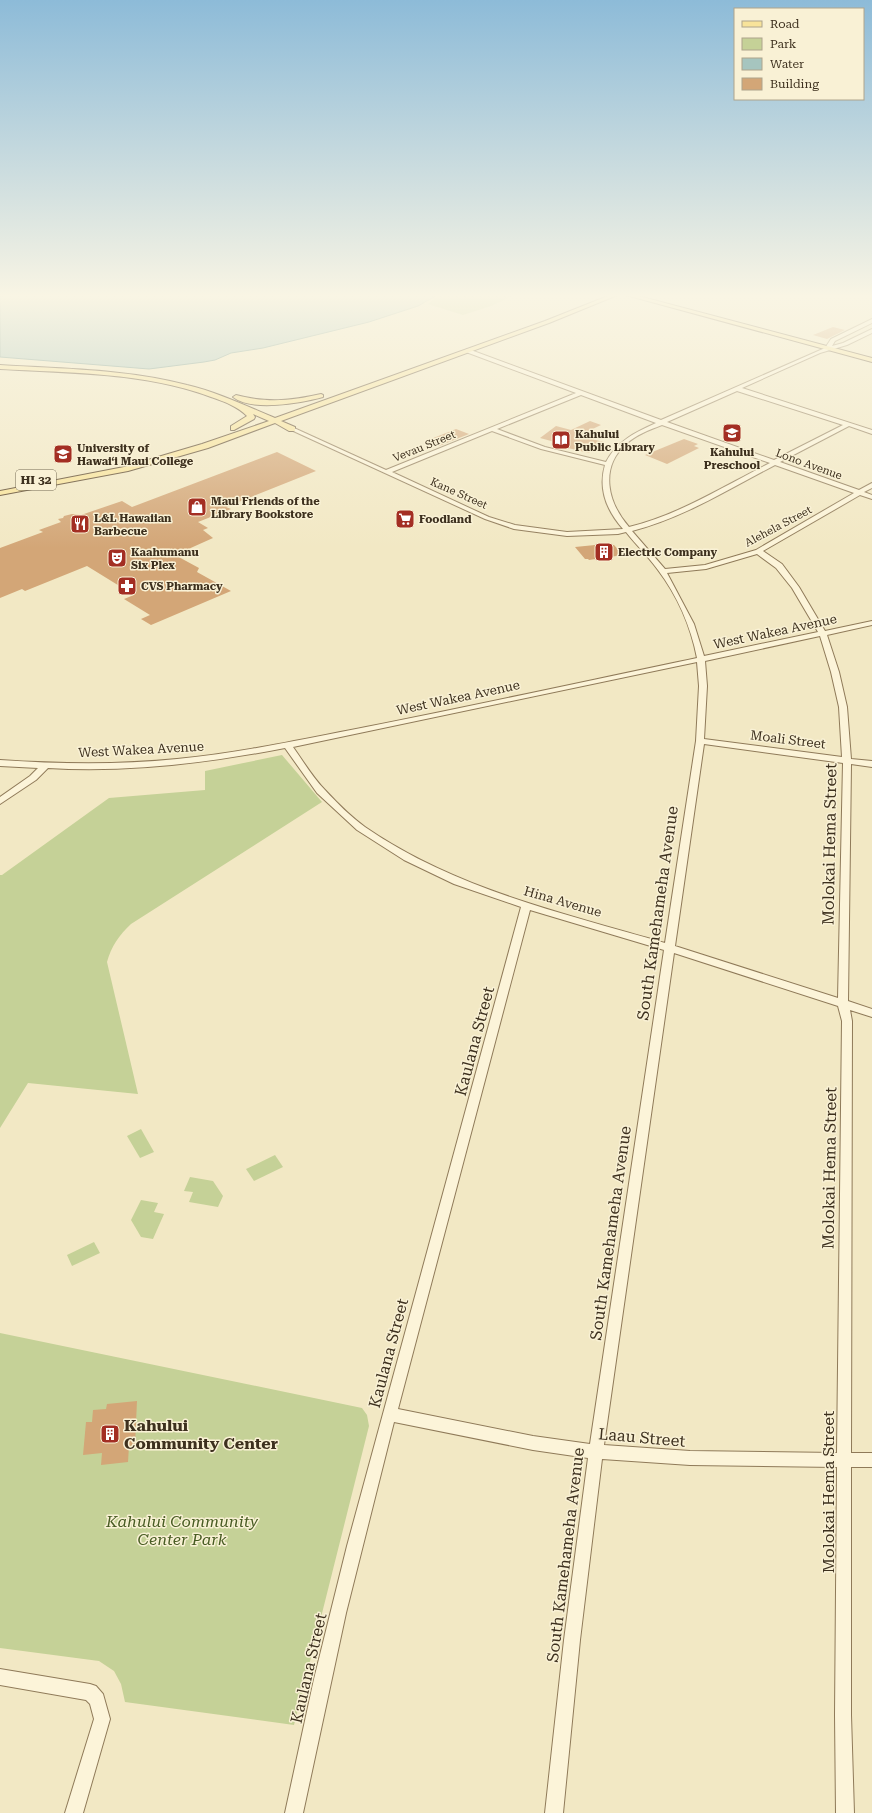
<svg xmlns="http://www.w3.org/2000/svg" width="872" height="1813" font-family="'Roboto Serif',serif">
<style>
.green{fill:#c5d197}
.water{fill:#a6c5bf;stroke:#6c948e}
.building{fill:#d3a677}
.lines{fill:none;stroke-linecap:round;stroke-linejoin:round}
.minor-casing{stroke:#8f7a59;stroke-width:2}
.major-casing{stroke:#5c472d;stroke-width:2}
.minor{fill:#fcf4d9;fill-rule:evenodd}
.major{fill:#f8e39a;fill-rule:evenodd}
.labels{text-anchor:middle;stroke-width:3;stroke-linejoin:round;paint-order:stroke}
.far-poi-label{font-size:11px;font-weight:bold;fill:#3d301e;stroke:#f9f1d5;text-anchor:start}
.far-street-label{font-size:11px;fill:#3d301e;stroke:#f9f1d5}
.shield{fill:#f9f1d5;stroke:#756a55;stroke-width:1}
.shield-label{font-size:12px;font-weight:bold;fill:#3d301e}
.street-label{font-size:13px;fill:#3d301e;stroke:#f9f1d5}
.near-street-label{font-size:16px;fill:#3d301e;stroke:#f9f1d5}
.near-poi-label{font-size:16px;font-weight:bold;fill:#3d301e;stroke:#f9f1d5;text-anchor:start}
.near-park-label{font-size:16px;font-style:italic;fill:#485c23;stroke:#f9f1d5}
</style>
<rect width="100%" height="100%" fill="#f2e8c4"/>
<g class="green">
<polygon points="440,294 517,294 491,306 463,315 428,304"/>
<path d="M 282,755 L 322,802 L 131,924 C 119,935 111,947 107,962 L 138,1094 L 28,1083 L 0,1128 L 0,875 L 2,875 L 109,798 L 205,790 L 205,771 Z"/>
<polygon points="141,1129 154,1152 140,1158 127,1136"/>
<polygon points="275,1155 283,1167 254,1181 246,1169"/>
<polygon points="190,1177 213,1181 223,1196 218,1207 189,1202 193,1192 184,1191"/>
<polygon points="141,1200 158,1203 154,1212 164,1214 153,1239 141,1237 131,1220"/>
<polygon points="94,1242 100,1253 72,1266 67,1255"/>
<polygon points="0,1333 362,1408 367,1415 369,1426 294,1725 125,1702 121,1684 114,1671 99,1661 0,1648"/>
</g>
<polygon class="water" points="0,294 439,294 418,306 369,322 263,348 231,353 215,360 204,362 149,369 0,357"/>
<g class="building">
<polygon points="833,327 845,330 827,339 813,335"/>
<polygon points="590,421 601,425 578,436 604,442 589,453 551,444 555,442 540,438 556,426 571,430"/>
<polygon points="456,429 469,434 439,446 426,441"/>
<polygon points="684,439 698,444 694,446 699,448 667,464 645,455"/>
<polygon points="277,452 316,471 226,507 231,509 198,522 208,528 203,530 213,538 175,555 199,568 197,572 231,591 151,625 141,619 150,615 124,599 134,595 87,566 25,591 22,589 0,598 0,548 43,532 39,530 61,522 58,519 63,518 64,516 72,514 81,515 122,501 132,507"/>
<polygon points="605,544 606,546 614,545 623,555 589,560 588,559 585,559 575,547"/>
<polygon points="137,1401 135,1445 129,1446 128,1462 101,1465 102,1453 83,1455 86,1422 92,1422 93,1410 106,1409 107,1404"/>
</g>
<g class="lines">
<defs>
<g id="minor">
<path d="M 872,319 L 872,323 L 835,341 L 832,346 L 843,343 L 872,329 L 872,333 L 847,345 L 820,353 L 742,388 L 872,430 L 872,434 L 849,426 L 780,462 L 859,490 L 872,483 L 872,488 L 864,492 L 872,495 L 872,499 L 860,495 L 763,551 L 782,564 L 799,587 L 825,631 L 872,621 L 872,625 L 827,635 L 839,672 L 847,707 L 851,759 L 872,761 L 872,767 L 851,764 L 848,1001 L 872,1009 L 872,1017 L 850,1010 L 852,1021 L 851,1453 L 872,1453 L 872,1467 L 851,1467 L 851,1715 L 854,1813 L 836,1813 L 835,1715 L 837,1467 L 690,1465 L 602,1459 L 580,1640 L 563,1813 L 545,1813 L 564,1640 L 588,1458 L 533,1450 L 394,1422 L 346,1613 L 303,1813 L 285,1813 L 314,1679 L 347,1546 L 521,907 L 454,884 L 404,860 L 357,830 L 317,793 L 285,748 C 208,763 127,773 48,768 L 36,780 L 0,804 L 0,797 L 30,776 L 38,768 L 0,766 L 0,760 C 59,764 118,765 177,759 C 241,753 303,739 366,727 C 477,705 587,681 697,658 C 691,627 677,595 658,570 C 648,556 636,545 626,532 L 618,534 L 567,536 L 514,529 L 485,519 L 289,429 L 294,428 L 386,470 L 576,393 L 466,352 L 466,350 L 468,349 L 661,420 L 825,348 L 831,339 ZM 737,391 L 843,425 L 774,460 L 667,422 ZM 581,395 L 656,423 C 636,432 617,441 606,462 L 545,447 L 497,429 ZM 662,425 L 770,463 C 724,486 679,515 629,527 C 608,503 599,468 626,444 C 636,435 649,430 662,425 ZM 492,431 L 541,449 L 605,465 C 598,489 607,511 623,529 L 567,532 L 515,525 L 489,517 L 392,472 ZM 775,465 L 854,493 L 756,550 L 705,565 L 665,569 L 632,531 C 683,518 729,489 775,465 ZM 757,554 L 776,568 L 792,588 L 818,632 L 704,656 L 694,624 L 667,573 L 706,569 ZM 820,636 L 831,672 L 839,707 L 842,757 L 704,739 L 707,686 L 705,661 ZM 697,662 L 699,686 L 696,741 L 665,943 C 562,913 455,889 365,827 C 351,817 337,803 325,790 C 313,778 303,761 293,747 ZM 704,744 L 843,763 L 838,998 L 675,946 ZM 530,910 L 664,950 L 590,1444 L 533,1436 L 398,1409 ZM 674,953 L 838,1006 L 842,1021 L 837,1453 L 690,1451 L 604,1445 Z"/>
<polygon points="0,1669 90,1684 96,1686 103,1694 110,1719 83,1813 65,1813 94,1719 90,1704 86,1700 0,1685"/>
</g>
<g id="major">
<path d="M 613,294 L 620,294 L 549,323 L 281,421 L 295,427 L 295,431 L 289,431 L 275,423 L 208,448 L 128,471 L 0,495 L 0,491 L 124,467 L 202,444 L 269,421 L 253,414 L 255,417 L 254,419 L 234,430 L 231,430 L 231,426 L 247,416 C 237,406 225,402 211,397 C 144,372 70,373 0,369 L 0,365 C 62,369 126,369 187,385 C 217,392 246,406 275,418 L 545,321 Z"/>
<polygon points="622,294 631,294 872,358 872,362"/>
<path d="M 321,394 L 323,395 L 323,397 C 301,403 252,412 233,397 L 236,395 C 266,403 291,401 321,394 Z"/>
</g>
</defs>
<use href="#minor" class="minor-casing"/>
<use href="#major" class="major-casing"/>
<use href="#minor" class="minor"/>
<use href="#major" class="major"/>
</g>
<linearGradient id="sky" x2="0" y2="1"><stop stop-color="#8dbbd8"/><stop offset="0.54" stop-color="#f9f5e4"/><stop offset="1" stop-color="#f9f5e4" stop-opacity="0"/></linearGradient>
<rect width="872" height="548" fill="url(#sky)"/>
<defs>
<symbol id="school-square" viewBox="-11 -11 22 22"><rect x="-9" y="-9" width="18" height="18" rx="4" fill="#a32e23" stroke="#f9f1d5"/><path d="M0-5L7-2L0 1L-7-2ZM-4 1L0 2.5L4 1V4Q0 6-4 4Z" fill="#fff"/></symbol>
<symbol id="library-square" viewBox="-11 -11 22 22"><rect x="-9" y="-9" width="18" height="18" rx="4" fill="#a32e23" stroke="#f9f1d5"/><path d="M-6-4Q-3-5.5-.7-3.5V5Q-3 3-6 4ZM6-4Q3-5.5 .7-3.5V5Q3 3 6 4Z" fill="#fff"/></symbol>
<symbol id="university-square" viewBox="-11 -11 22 22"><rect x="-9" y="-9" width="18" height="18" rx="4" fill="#a32e23" stroke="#f9f1d5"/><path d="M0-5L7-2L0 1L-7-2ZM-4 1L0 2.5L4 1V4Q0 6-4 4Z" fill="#fff"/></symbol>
<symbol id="shop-square" viewBox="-11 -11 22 22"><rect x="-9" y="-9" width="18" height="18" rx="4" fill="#a32e23" stroke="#f9f1d5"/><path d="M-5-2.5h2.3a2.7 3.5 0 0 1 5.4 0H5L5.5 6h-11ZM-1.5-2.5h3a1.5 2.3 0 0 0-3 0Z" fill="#fff"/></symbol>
<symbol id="supermarket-square" viewBox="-11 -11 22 22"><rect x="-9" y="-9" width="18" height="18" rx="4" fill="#a32e23" stroke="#f9f1d5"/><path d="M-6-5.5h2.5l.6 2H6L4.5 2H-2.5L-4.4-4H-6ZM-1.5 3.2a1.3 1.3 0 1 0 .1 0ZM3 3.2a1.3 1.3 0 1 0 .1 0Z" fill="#fff"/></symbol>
<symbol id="restaurant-square" viewBox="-11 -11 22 22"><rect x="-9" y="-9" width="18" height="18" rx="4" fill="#a32e23" stroke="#f9f1d5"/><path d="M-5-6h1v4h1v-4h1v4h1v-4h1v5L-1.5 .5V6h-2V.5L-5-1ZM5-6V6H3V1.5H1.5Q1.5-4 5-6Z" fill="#fff"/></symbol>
<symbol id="building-square" viewBox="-11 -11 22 22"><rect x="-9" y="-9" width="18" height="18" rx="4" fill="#a32e23" stroke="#f9f1d5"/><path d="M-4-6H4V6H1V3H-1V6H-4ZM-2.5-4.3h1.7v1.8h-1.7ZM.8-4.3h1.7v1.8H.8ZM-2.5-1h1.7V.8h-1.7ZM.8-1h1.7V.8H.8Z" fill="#fff"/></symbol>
<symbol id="theatre-square" viewBox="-11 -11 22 22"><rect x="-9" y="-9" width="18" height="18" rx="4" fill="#a32e23" stroke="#f9f1d5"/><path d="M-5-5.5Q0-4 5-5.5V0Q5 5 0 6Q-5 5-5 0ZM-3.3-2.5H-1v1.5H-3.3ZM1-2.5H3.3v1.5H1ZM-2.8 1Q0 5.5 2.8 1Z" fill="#fff"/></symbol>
<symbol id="pharmacy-square" viewBox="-11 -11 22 22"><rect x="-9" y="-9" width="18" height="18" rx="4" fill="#a32e23" stroke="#f9f1d5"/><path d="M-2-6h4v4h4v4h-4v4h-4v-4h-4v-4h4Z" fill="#fff"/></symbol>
</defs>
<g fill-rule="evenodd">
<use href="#school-square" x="721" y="422" width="22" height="22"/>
<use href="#library-square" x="550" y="429" width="22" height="22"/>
<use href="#university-square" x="52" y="443" width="22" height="22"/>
<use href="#shop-square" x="186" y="496" width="22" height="22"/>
<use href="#supermarket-square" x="394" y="508" width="22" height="22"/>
<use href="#restaurant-square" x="69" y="513" width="22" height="22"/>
<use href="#building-square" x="593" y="541" width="22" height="22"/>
<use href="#theatre-square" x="106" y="547" width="22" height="22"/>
<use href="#pharmacy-square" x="116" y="575" width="22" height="22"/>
<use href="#building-square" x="99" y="1423" width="22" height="22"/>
</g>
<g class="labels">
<g class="far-poi-label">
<text x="575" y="438">Kahului<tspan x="575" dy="13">Public Library</tspan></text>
<text x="77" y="452">University of<tspan x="77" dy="13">Hawai‘i Maui College</tspan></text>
<text x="732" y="456" text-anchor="middle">Kahului<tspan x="732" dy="13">Preschool</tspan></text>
<text x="211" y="505">Maui Friends of the<tspan x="211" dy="13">Library Bookstore</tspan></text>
<text x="94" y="522">L&amp;L Hawaiian<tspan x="94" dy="13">Barbecue</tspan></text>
<text x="419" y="523">Foodland</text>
<text x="131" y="556">Kaahumanu<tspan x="131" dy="13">Six Plex</tspan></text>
<text x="618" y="556">Electric Company</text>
<text x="141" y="590">CVS Pharmacy</text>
</g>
<g class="far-street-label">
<text transform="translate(424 446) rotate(-22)" y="4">Vevau Street</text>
<text transform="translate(809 464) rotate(20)" y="4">Lono Avenue</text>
<text transform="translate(459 493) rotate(24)" y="4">Kane Street</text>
<text transform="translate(778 526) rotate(-28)" y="4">Alehela Street</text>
</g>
<rect class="shield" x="16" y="470" width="40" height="20" rx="3"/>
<g class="shield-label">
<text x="36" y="484">HI 32</text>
</g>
<g class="street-label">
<text transform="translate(775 631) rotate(-12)" y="5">West Wakea Avenue</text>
<text transform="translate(458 697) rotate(-12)" y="5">West Wakea Avenue</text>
<text transform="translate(788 739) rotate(7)" y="5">Moali Street</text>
<text transform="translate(141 749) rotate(-3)" y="5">West Wakea Avenue</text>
<text transform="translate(563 901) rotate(16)" y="5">Hina Avenue</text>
</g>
<g class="near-street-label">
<text transform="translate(829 844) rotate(-89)" y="6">Molokai Hema Street</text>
<text transform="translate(657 913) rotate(-82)" y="6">South Kamehameha Avenue</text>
<text transform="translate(474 1041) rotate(-75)" y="6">Kaulana Street</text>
<text transform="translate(829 1168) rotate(-89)" y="6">Molokai Hema Street</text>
<text transform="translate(610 1233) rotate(-82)" y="6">South Kamehameha Avenue</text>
<text transform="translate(388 1353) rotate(-75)" y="6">Kaulana Street</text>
<text transform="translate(642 1437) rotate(5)" y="6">Laau Street</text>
<text transform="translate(828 1492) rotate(-90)" y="6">Molokai Hema Street</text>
<text transform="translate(565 1555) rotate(-83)" y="6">South Kamehameha Avenue</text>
<text transform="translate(308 1668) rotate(-77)" y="6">Kaulana Street</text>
</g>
<g class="near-poi-label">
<text x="124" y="1431">Kahului<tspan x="124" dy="18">Community Center</tspan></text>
</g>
<g class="near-park-label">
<text x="182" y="1527">Kahului Community<tspan x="182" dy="18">Center Park</tspan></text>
</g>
</g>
<rect x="734" y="8" width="130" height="92" fill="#f9f1d5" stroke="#aea48c"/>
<rect x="742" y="21" width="20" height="6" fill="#f8e39a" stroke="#aea48c"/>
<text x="770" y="28" font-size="12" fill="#3d301e">Road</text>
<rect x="742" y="38" width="20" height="12" fill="#c5d197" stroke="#aea48c"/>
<text x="770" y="48" font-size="12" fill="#3d301e">Park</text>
<rect x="742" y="58" width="20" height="12" fill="#a6c5bf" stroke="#aea48c"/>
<text x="770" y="68" font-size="12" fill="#3d301e">Water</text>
<rect x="742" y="78" width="20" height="12" fill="#d3a677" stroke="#aea48c"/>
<text x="770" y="88" font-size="12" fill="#3d301e">Building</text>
</svg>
